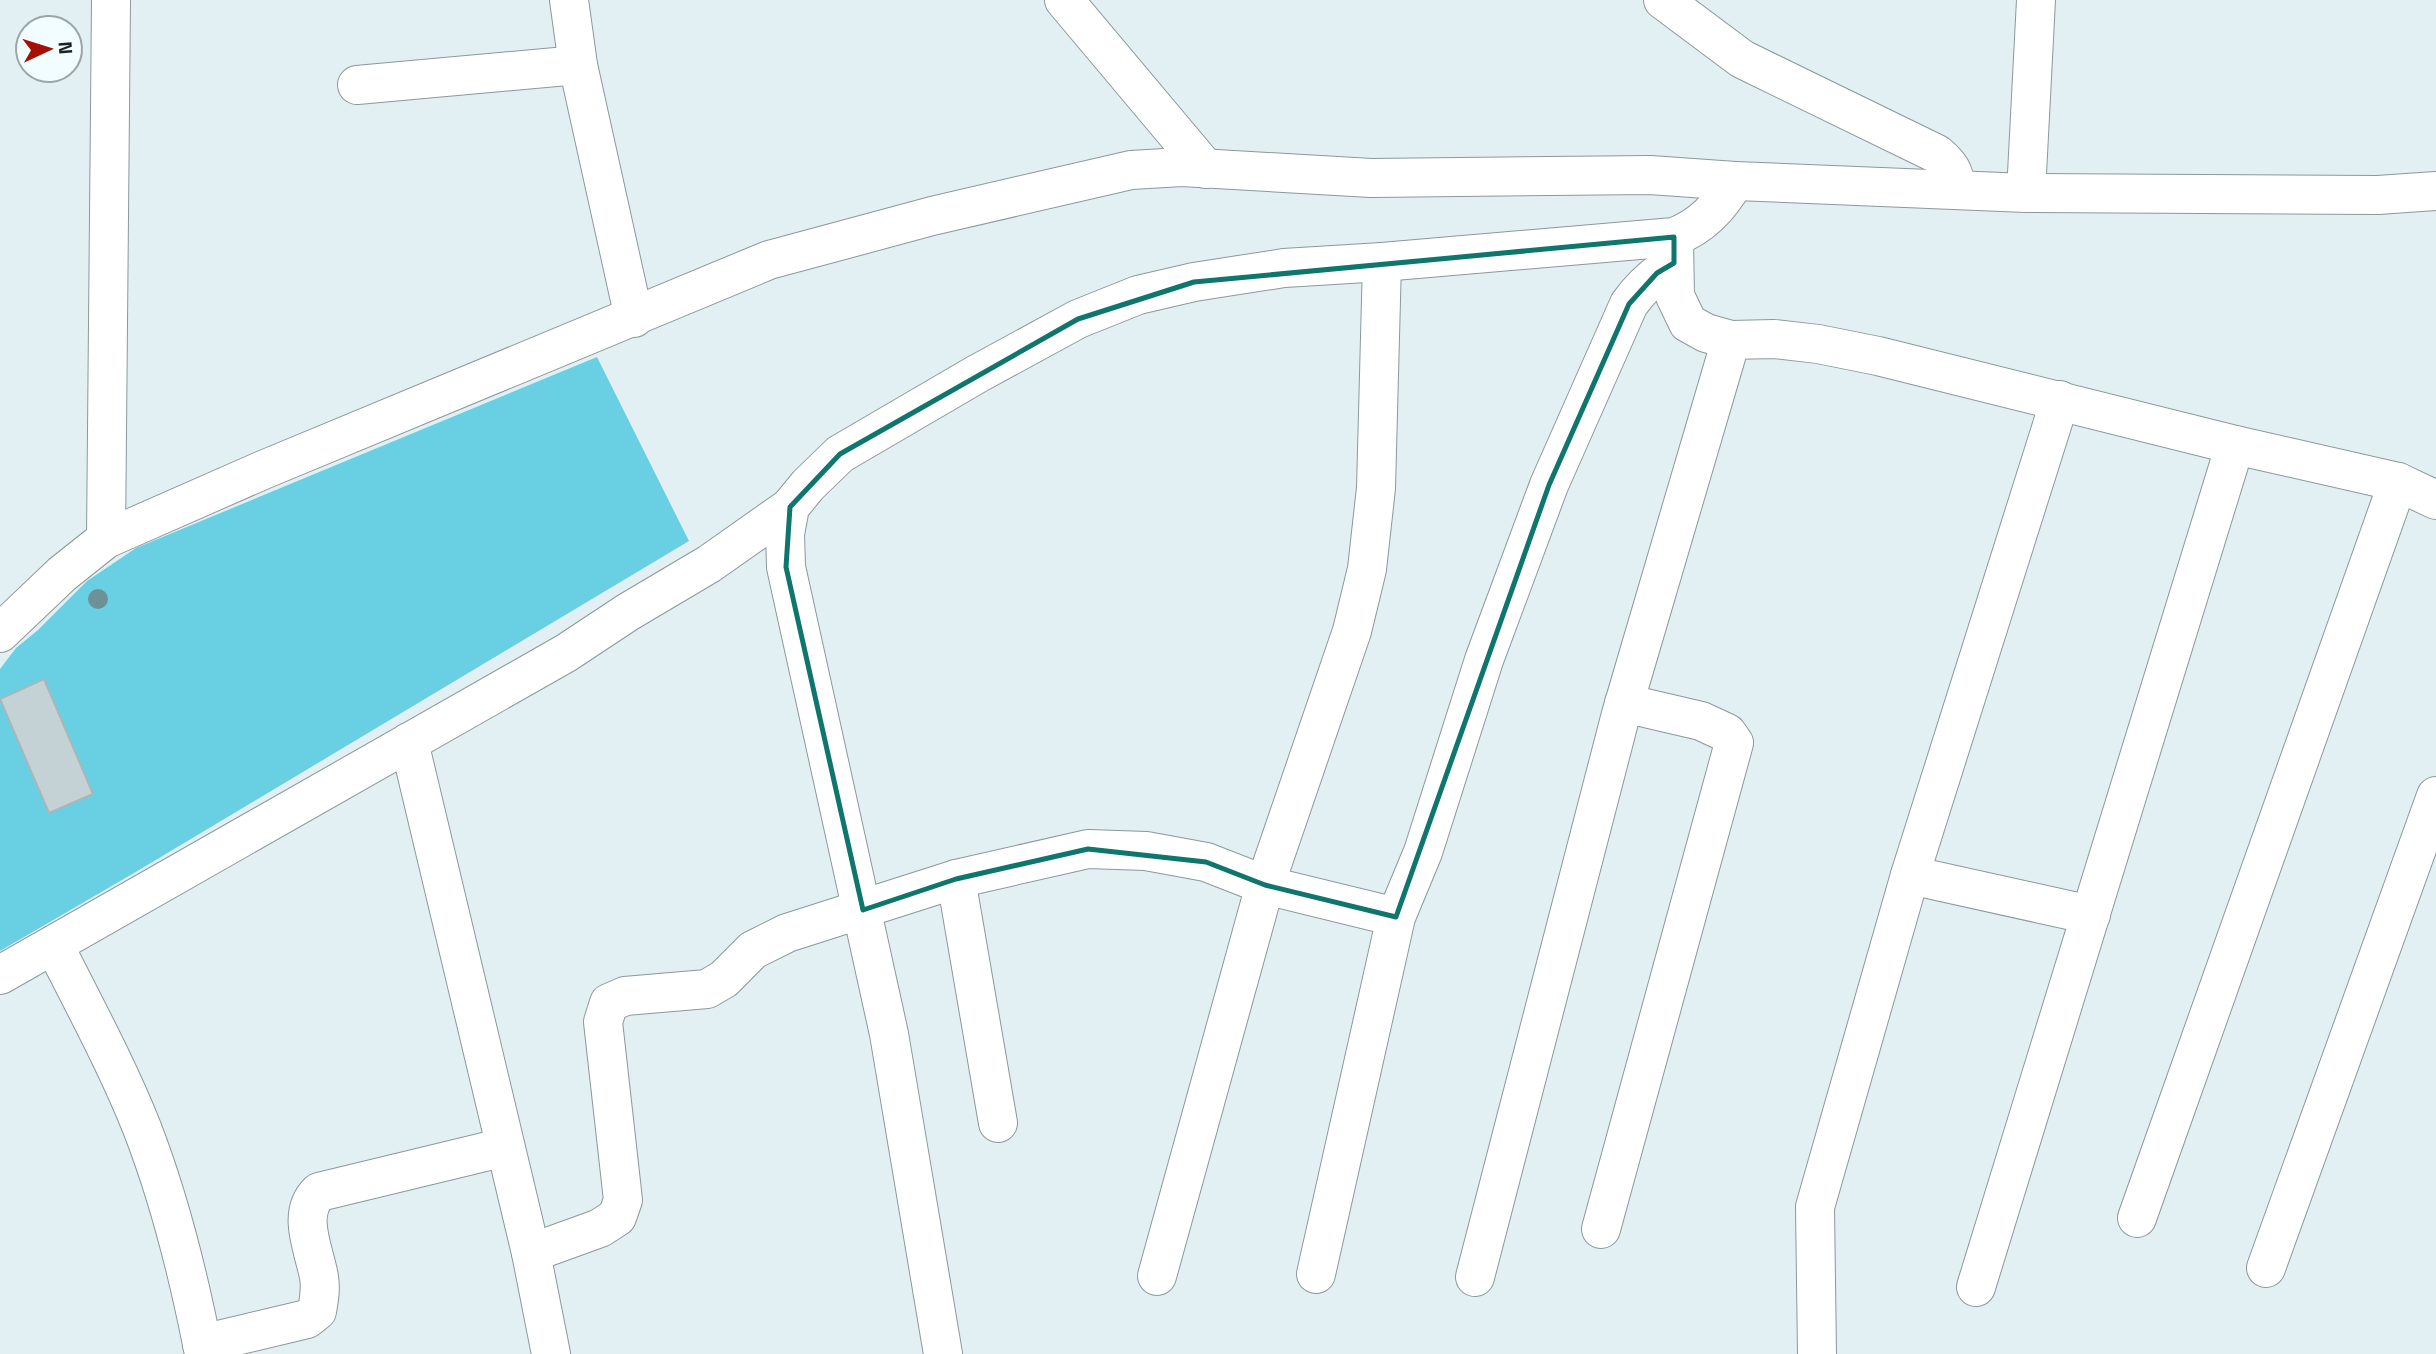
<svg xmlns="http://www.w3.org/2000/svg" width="2436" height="1354" font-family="'Titillium Web',sans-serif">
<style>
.green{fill:#68d0e2}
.building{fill:#c4d2d5;stroke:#a9b7b9;stroke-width:2}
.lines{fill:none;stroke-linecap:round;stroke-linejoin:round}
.minor-casing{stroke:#8b999b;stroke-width:40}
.minor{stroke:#fff;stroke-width:38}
.tree{fill:#6c9197}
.marked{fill:none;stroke:#0f766e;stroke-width:5;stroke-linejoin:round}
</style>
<rect width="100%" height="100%" fill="#e2f0f3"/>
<polygon class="green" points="597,357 689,541 134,873 0,951 0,669 16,648 38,630 87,581 136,548"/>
<polygon class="building" points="44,679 93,794 49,813 0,699"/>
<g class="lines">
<defs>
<g id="minor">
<polyline points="569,0 578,65 634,318"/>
<polyline points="1064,0 1206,169"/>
<path d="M 1663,0 L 1742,59 L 1937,154 C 1949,164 1955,172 1956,189"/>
<polyline points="357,85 578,65"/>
<polyline points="2026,193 2036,0"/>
<polyline points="1674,240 1675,296 1688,323 1706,333 1731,340 1774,339 1818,344 1878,356 2235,445 2398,482 2436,500"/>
<polyline points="106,539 111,0"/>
<polyline points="0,633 62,574 106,539 263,470 769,260 932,216 1131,170 1182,167 1371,178 1650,175 1735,181 2026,193 2378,195 2436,191"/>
<polyline points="409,742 531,1253 551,1354"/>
<polyline points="1910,875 2091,915"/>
<polyline points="956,879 998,1123"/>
<path d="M 54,945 C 84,1005 117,1065 142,1128 C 170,1200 189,1277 204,1354"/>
<polyline points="0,975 566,653 628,612 709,564 790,507"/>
<polyline points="2137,1218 2398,482"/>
<polyline points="1601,1229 1734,743 1727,733 1701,721 1624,703"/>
<polyline points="531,1253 600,1228 617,1217 623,1200 603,1022 609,1003 625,996 707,989 724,979 753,950 787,933 956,879 1088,849 1146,851 1206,862 1265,885 1396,917"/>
<polyline points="2266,1268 2436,796"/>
<path d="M 1316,1274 L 1396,917 L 1423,852 L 1484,660 L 1549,485 L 1629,304 C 1642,286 1655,274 1674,263"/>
<polyline points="1157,1276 1265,885 1352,631 1367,569 1376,488 1382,262"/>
<polyline points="1475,1277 1621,714 1731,340"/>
<polyline points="1976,1287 2235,445"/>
<path d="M 202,1344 L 307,1319 L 317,1311 C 319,1300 321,1289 319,1277 C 314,1249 296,1214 319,1192 L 505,1147"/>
<path d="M 943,1354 L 889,1034 L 786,567 L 785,534 L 790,507 L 808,485 L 840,454 L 977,374 L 1078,319 L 1138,295 L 1194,282 L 1284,268 L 1382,262 L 1674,237 C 1702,226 1719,208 1735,181"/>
<polyline points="1817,1354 1815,1207 1910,875 2060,400"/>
</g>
</defs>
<use href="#minor" class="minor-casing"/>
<use href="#minor" class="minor"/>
</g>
<circle class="tree" cx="98" cy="599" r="10"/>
<path class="marked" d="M 1674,237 L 1674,263 L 1657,273 L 1629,304 L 1549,485 L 1396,917 L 1265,885 L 1206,862 L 1088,849 L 956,879 L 863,910 L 786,567 L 790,507 L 840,454 L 1078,319 L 1194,282 Z"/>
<g transform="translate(49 49) rotate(86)"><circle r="33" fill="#f1fdff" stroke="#9ca5a7" stroke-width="2"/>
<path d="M0-5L12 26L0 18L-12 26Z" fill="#a41006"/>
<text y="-10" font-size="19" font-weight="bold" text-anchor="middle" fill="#1c2122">N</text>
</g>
</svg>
